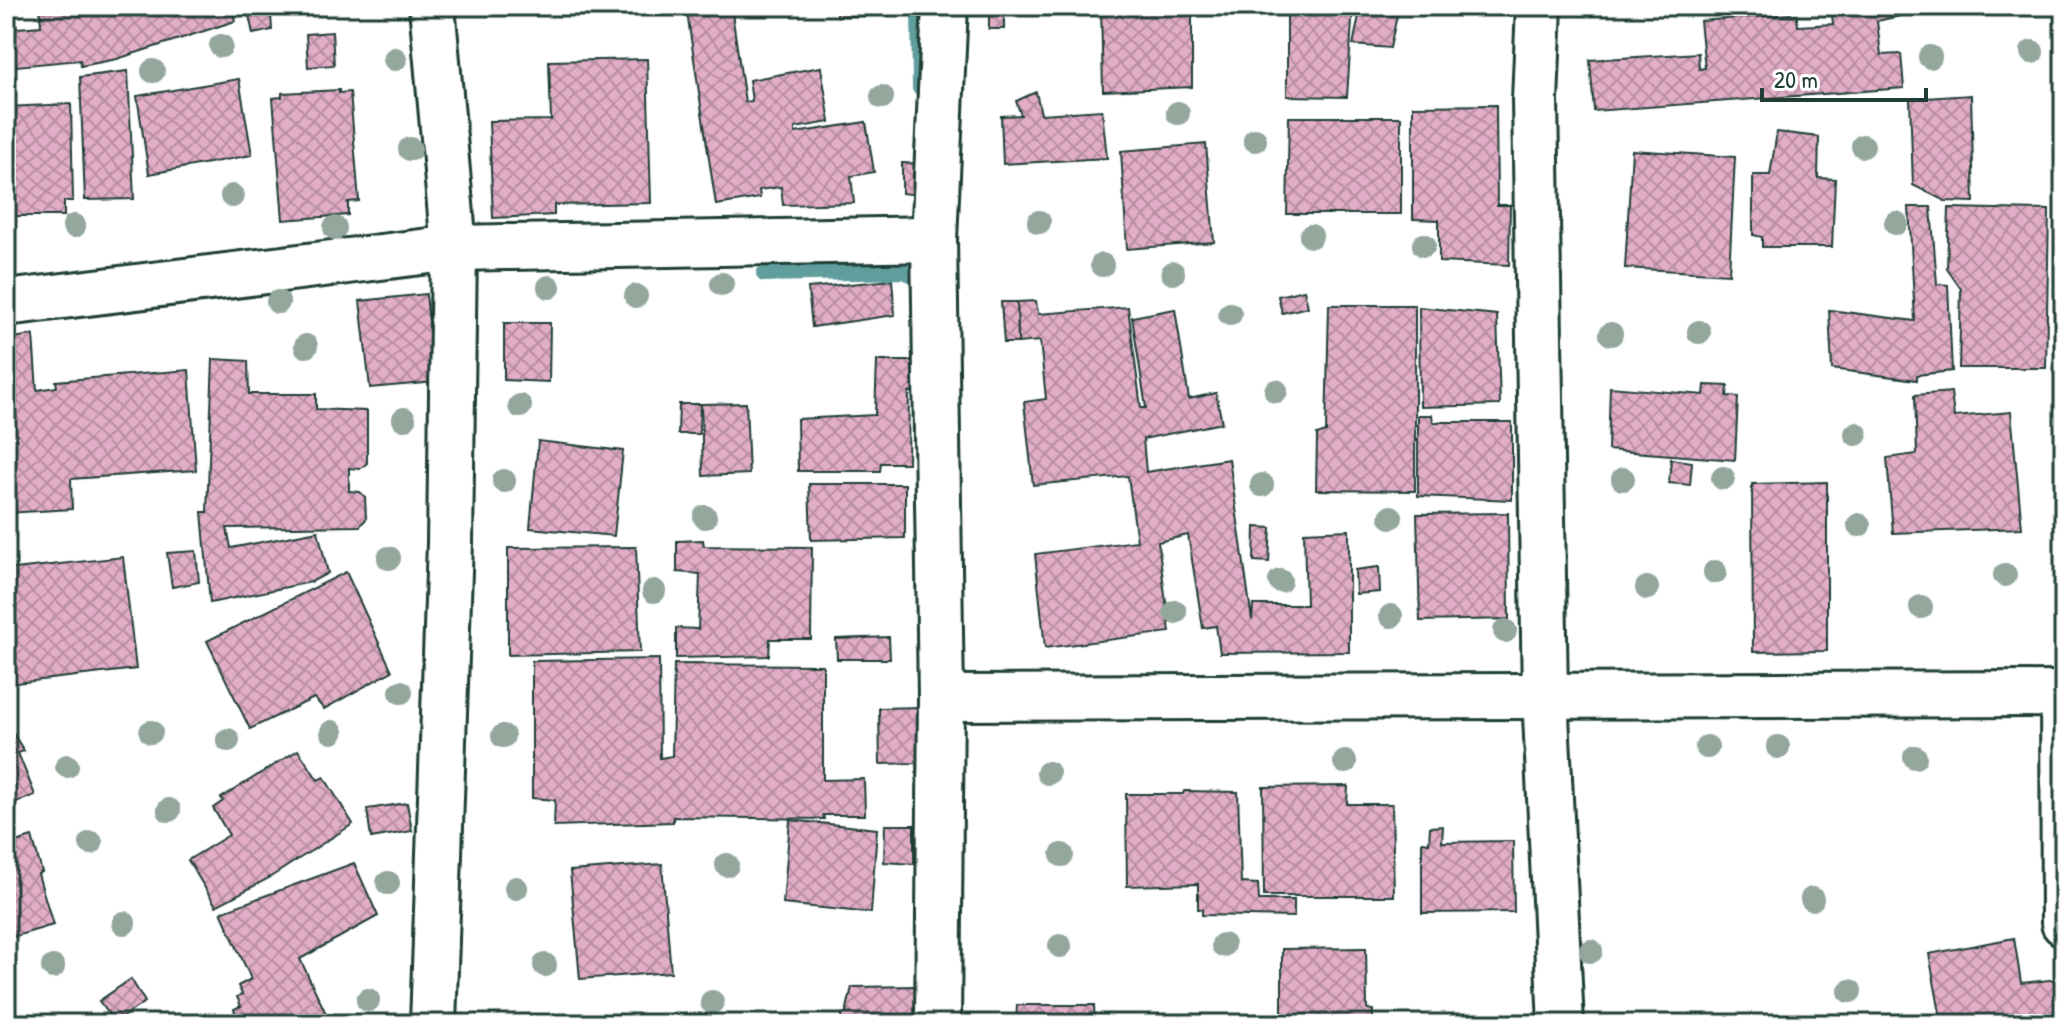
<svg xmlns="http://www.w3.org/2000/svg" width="2070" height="1030" font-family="'Patrick Hand',sans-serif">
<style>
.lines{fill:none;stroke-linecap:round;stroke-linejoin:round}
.stream{stroke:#619e9e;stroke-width:16}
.building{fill:url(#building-cross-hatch);stroke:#1f3d34;stroke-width:2}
.minor-casing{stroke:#1f3d34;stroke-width:50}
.minor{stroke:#fff;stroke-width:44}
.tree{fill:#93a79d}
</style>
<defs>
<pattern id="building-cross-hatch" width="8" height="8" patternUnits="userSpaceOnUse" patternTransform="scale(2)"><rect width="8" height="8" fill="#e2adc7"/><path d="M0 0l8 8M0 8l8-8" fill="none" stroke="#b78ea2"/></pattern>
</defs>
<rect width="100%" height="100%" fill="#fff"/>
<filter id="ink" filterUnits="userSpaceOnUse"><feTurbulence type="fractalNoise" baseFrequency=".0125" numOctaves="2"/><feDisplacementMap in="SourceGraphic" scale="16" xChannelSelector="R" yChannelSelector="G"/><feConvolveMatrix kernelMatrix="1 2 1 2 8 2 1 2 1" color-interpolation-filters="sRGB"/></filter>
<g filter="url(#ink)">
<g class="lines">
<g class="stream">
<polyline points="919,6 920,88"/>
<polyline points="764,274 904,271 917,277 925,289"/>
</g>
</g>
<g class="building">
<polygon points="73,6 231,6 235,21 117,59 81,66 80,60 6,67 6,29 41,26 40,11 73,9"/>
<polygon points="247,6 293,6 293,11 271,14 272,30 253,34"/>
<polygon points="686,6 731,6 745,102 752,101 749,80 821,67 830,122 795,128 795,133 866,122 874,172 851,176 854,203 783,205 781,187 759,190 760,198 716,205"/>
<polygon points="837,6 882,6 883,15 837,16"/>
<rect x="989" y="6" width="15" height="23"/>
<polygon points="1101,6 1192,6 1192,87 1103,91"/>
<polygon points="1287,6 1353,6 1347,97 1287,96"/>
<polygon points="1361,6 1399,6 1390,48 1353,45"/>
<polygon points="1831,6 1899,6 1900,16 1877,21 1881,55 1901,54 1904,88 1594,111 1590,60 1698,53 1699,69 1705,68 1700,21 1790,14 1797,15 1798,26 1833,24"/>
<polygon points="332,32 334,65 308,67 306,34"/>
<polygon points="647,59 651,203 554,205 554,215 493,218 489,121 551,120 549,61"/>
<polygon points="128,71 134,199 85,200 80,77"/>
<polygon points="239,79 252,155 149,174 137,96"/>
<polygon points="339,90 339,93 350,92 359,201 348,202 348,215 283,220 273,98 282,97 282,93"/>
<polygon points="1036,92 1041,114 1102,110 1107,158 1003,164 1001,116 1021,115 1016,101"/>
<polygon points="1971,95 1974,202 1945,201 1913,185 1910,99"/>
<polygon points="71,104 73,201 64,201 64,216 6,216 6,107"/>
<polygon points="1496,105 1497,205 1510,205 1509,265 1439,262 1439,220 1413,219 1413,106"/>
<polygon points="1289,117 1401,117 1401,214 1287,214"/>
<polygon points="1777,132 1819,137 1818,178 1835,179 1832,247 1762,247 1762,237 1753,235 1753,175 1770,175"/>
<polygon points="1206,144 1214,242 1127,249 1121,151"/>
<polygon points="1632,150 1735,157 1729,274 1625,268"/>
<polygon points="902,163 921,164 920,195 902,193"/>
<polygon points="1909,207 1931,207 1937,284 1948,285 1952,371 1917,375 1917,380 1832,369 1829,310 1915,321"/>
<polygon points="1949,208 2049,210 2046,368 1959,368 1961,289 1947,269"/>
<polygon points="892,280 895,315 812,327 808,288"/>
<polygon points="1304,290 1308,307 1282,313 1278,296"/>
<polygon points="426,294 435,382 370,388 360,301"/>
<polygon points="1036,301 1038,314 1128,307 1141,408 1146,408 1132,317 1175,309 1189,399 1216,393 1222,423 1143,439 1146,472 1229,459 1252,620 1253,605 1306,605 1304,532 1349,530 1349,652 1220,653 1216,626 1203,628 1188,535 1158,542 1170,632 1045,648 1035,554 1137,541 1128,476 1033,485 1024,402 1046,399 1040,341 1018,343 1017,302"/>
<polygon points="1001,302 1017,302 1018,343 1004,343"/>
<polygon points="1329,305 1415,305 1415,491 1316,490 1317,435 1326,432"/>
<polygon points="1419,307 1497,315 1500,405 1420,407"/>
<polygon points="504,323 550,323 549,382 504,380"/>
<polygon points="33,335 37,390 57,387 56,381 189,370 196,470 71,479 72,509 6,513 6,339"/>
<polygon points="213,359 248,361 249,394 316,394 316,409 367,411 367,463 360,469 349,468 349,491 360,492 365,497 366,519 360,526 227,528 231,548 318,531 328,573 311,582 210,603 202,512 207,512"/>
<polygon points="877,361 916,361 917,392 909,392 908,463 881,463 880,471 798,471 797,419 875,415"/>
<polygon points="1705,385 1728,386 1727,396 1738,397 1735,460 1608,450 1610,387 1704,395"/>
<polygon points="1951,392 1954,417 2011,412 2022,528 1893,533 1887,458 1917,454 1915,395"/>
<polygon points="746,403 749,474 703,476 701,404"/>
<polygon points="679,404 700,404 699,434 678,434"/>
<polygon points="1418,415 1432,415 1433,422 1512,422 1512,500 1418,496"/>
<polygon points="538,441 623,451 614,536 530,528"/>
<polygon points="1671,459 1692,462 1690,485 1669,483"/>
<polygon points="1827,482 1827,651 1753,652 1752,484"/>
<polygon points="809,484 905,484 905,538 811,540"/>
<polygon points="1508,513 1509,619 1420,621 1417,514"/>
<polygon points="1255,527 1271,528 1269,562 1254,561"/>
<polygon points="703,540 704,546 812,547 811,639 770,639 769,656 676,658 676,628 698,629 700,574 677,572 677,541"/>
<polygon points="636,547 640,652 508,655 508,548"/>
<polygon points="196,551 199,582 172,587 167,553"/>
<polygon points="123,557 136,669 8,684 6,570"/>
<polygon points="1379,567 1380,592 1356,594 1355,570"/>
<polygon points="346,572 392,671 324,709 314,698 250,729 207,641"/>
<polygon points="889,637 890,659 837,659 836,639"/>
<polygon points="659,659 660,758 672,756 674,664 823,665 823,780 864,779 865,815 823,815 824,819 673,817 673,822 554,826 555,800 532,798 532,661"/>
<polygon points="920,707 920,763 880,764 879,708"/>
<polygon points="6,722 24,751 18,753 35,795 6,806"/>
<polygon points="298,750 318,780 324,777 353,824 269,878 216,906 188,860 229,835 213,808 223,801 221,798"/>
<polygon points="1348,786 1347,804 1392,804 1394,896 1264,896 1263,787"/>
<polygon points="1184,791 1238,792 1241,883 1258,884 1259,900 1294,900 1294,917 1202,915 1202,909 1198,909 1198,884 1127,886 1126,794 1183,794"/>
<polygon points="407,803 412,831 371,838 367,809"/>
<polygon points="790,820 877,829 871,913 783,904"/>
<polygon points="885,825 914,825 914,864 884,862"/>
<polygon points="1443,826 1442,842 1513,841 1514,912 1422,913 1422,842 1429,843 1430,827"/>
<polygon points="32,837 42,872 38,874 53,925 6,939 6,845"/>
<polygon points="354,863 378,916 300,959 331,1024 238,1024 234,1009 241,1006 237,997 242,994 238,986 251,979 221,912"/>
<polygon points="662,864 671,972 580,979 570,871"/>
<polygon points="2014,938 2021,983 2059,979 2063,1020 2042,1024 1942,1024 1929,954"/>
<polygon points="1366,948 1367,1009 1373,1010 1373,1024 1282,1024 1282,949"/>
<polygon points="131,979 145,1002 115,1022 99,1001"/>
<polygon points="918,986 919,1024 842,1024 842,1014 846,1013 852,987"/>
<polygon points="1017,1005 1094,1005 1095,1024 1016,1024"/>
</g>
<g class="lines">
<defs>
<g id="minor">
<polyline points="432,6 454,248 450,543 433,1024"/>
<polyline points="1539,6 1535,100 1545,695 1561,1024"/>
<polyline points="6,303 454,248 934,239"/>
<polyline points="2063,694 2064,923"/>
<polyline points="941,698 2064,694"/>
<polyline points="938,1024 941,698 934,239 945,6"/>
</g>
</defs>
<use href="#minor" class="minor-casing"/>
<use href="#minor" class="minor"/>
</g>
<g class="tree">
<circle cx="221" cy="46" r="12"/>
<circle cx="2032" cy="52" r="12"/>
<circle cx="1930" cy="57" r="12"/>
<circle cx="395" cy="59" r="12"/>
<circle cx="153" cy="71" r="12"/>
<circle cx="882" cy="97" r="12"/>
<circle cx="1178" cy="113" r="12"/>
<circle cx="1255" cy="140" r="12"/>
<circle cx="1863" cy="146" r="12"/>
<circle cx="410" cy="149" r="12"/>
<circle cx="232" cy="196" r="12"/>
<circle cx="1039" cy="222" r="12"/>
<circle cx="1896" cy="223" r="12"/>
<circle cx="74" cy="226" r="12"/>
<circle cx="335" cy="228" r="12"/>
<circle cx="1311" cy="236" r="12"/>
<circle cx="1424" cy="245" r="12"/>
<circle cx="1102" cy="265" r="12"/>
<circle cx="1173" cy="273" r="12"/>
<circle cx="722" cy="284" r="12"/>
<circle cx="549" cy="287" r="12"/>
<circle cx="636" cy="296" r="12"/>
<circle cx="278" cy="302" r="12"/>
<circle cx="1230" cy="314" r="12"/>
<circle cx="1699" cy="332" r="12"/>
<circle cx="1611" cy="334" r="12"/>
<circle cx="306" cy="346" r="12"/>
<circle cx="1276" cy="391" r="12"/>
<circle cx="520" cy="406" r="12"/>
<circle cx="404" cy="419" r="12"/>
<circle cx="1856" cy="434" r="12"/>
<circle cx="1723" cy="478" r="12"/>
<circle cx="1623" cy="479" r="12"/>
<circle cx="504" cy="481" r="12"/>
<circle cx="1262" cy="485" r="12"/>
<circle cx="705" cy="517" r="12"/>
<circle cx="1391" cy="517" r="12"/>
<circle cx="1859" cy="525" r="12"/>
<circle cx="389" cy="558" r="12"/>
<circle cx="1715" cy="572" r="12"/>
<circle cx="2005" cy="575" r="12"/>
<circle cx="1280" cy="581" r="12"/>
<circle cx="1647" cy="588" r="12"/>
<circle cx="654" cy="591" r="12"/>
<circle cx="1921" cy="607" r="12"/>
<circle cx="1175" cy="612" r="12"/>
<circle cx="1391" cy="616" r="12"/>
<circle cx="1505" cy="631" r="12"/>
<circle cx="401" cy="692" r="12"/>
<circle cx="151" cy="732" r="12"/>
<circle cx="332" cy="732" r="12"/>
<circle cx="503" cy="736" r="12"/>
<circle cx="228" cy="740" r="12"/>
<circle cx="1707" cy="747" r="12"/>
<circle cx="1778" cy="747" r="12"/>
<circle cx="1915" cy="757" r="12"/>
<circle cx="1345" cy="762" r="12"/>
<circle cx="67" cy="766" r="12"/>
<circle cx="1048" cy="773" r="12"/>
<circle cx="169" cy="810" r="12"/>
<circle cx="91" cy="843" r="12"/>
<circle cx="1062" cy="855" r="12"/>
<circle cx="727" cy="865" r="12"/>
<circle cx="388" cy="883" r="12"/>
<circle cx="516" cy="888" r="12"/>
<circle cx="1812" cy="899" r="12"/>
<circle cx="124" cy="923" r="12"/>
<circle cx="1223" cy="945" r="12"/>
<circle cx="1060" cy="946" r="12"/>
<circle cx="1591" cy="951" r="12"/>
<circle cx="545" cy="965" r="12"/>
<circle cx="53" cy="967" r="12"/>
<circle cx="1850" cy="991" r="12"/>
<circle cx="368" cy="1000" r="12"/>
<circle cx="712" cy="1002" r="12"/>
</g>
</g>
<rect width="2070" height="1030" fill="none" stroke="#fff" stroke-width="32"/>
<rect x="16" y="16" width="2038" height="998" fill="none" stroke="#1f3d34" stroke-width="3" filter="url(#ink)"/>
<path d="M1762 88v12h164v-12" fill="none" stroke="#1f3d34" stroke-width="4"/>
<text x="1774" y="88" font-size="24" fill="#1f3d34" stroke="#ffffff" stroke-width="6" paint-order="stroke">20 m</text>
</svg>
